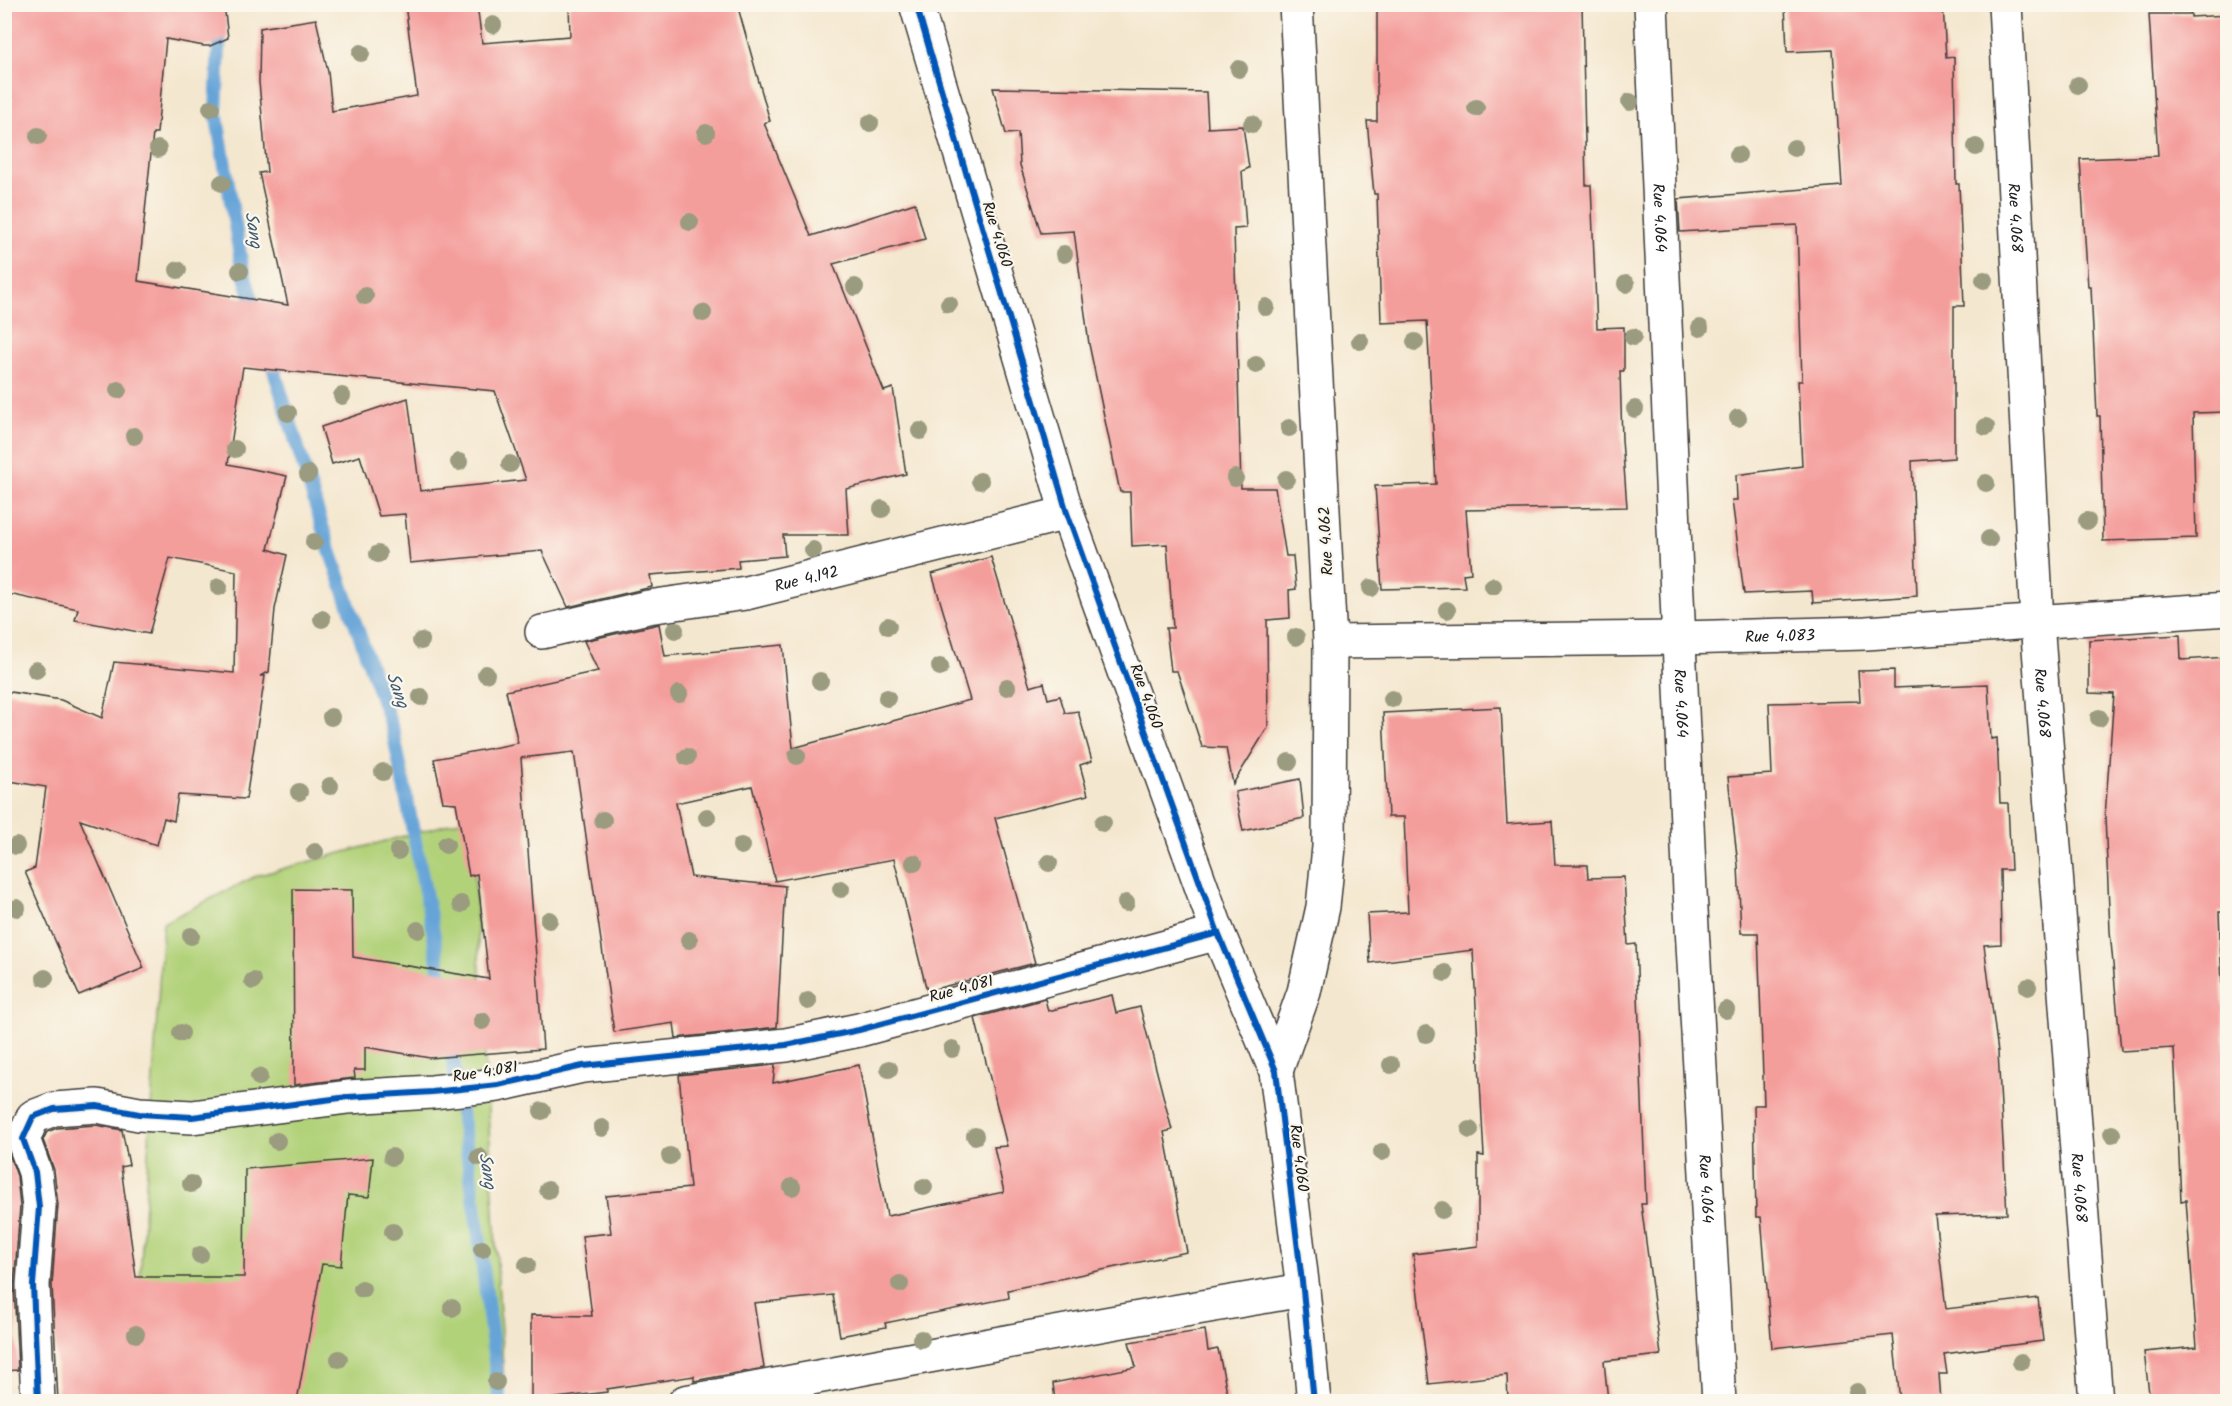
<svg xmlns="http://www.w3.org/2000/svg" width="2232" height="1406" font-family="Kalam,sans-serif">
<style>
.green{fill:#b2d27a;stroke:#67774b;stroke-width:1.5}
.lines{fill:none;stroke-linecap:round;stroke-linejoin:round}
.stream{stroke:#66a4d8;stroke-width:14}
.building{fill:#f49e9c}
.minor-casing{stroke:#3c3a37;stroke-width:36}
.tertiary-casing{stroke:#3c3a37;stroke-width:36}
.minor{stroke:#fff;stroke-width:33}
.tertiary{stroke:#fff;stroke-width:33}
.cycleway-casing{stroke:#fbf7ec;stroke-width:10}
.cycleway{stroke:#0057b8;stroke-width:6}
.tree{fill:#9a9b7f}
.labels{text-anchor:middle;stroke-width:4.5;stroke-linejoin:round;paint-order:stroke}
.street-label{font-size:16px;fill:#1c1c1c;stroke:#fbf7ec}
.water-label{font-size:18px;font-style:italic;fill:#3d5971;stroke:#fbf7ec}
</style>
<rect width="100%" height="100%" fill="#fbf7ec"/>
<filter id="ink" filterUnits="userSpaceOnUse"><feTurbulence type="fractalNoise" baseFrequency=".0167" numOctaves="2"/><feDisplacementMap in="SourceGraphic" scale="12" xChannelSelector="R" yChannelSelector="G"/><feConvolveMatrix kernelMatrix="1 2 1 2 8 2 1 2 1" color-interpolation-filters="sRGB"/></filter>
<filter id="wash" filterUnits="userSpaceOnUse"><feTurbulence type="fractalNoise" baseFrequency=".008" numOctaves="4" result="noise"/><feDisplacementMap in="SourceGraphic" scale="24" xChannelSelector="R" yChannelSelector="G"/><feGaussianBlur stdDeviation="1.35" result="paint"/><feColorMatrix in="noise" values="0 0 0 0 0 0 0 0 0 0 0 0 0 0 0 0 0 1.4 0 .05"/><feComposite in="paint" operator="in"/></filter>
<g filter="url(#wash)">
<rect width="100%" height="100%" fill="#f4e7cf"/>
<polygon class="green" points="471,818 505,1401 132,1402 163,923 256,876"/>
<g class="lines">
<g class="stream">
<polyline points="220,24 216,112 242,267 257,316"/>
<polyline points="269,354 328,545 393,731 434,936 442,988"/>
<polyline points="450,1040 475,1205 500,1402"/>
</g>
</g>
<g id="blocks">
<g class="building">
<polygon points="4,4 224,4 228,38 210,46 204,46 166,39 157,133 153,133 138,281 288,305 259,173 267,172 259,82 260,28 316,19 328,72 332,111 417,96 405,4 477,4 482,43 570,36 569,4 737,4 770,121 764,123 811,236 915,203 925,239 833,264 884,391 893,388 906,474 846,489 849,535 783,535 785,556 738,560 739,568 650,575 652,587 568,607 542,551 410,563 405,514 379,516 360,456 332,464 321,427 408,398 420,491 526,480 495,391 243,367 228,464 287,476 268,549 287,555 275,609 269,672 260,676 265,676 246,799 178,795 174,821 164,818 157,845 80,820 144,968 79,995 25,872 35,868 46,787 4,780 4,691 61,700 102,718 114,662 234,673 236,571 170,558 149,634 75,620 78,609 4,593 4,158 12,97 4,96"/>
<polygon points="1377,4 1582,4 1586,185 1591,185 1597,328 1624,327 1624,371 1620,371 1622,440 1627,507 1466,510 1471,573 1463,574 1465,587 1382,589 1375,486 1436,484 1427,321 1381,323 1377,194 1374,194 1367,121 1377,121"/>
<polygon points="1785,4 1943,4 1946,58 1954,57 1956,184 1959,184 1964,306 1954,306 1954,458 1912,461 1917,596 1813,603 1812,591 1744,594 1732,500 1737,500 1736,475 1802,466 1798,381 1802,381 1797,225 1680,232 1678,199 1842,186 1833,50 1787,52"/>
<polygon points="2149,14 2191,14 2191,17 2228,15 2228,412 2193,413 2196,538 2103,541 2100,416 2097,416 2091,287 2088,287 2080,159 2158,156"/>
<polygon points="993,88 1206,92 1208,128 1243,126 1249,168 1242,171 1246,228 1234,229 1241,488 1275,488 1286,556 1293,556 1296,589 1289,590 1290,618 1267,620 1268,727 1233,784 1226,748 1202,747 1177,671 1171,671 1166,628 1173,628 1167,544 1132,546 1130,492 1120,492 1089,344 1074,231 1041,233 1020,165 1018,133 1006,134"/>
<polygon points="991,557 1030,687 1044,683 1048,699 1060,696 1065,713 1078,711 1092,761 1080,765 1088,795 995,818 1035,963 927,991 894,859 775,881 752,786 676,803 691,877 785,886 777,1027 676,1038 674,1023 614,1032 574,752 521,758 543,1049 430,1058 365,1047 365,1070 354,1070 355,1078 294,1085 293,889 352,890 353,957 489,979 477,874 469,876 456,803 443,802 434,759 518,743 506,691 598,671 584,641 659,624 665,656 783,645 793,748 970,700 932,574"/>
<polygon points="2180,635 2181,660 2228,657 2228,912 2219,912 2225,1058 2228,1058 2228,1401 2150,1401 2144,1352 2197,1347 2186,1200 2181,1201 2174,1048 2121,1051 2110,931 2105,817 2114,694 2089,693 2089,640"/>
<polygon points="1894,670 1894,688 1988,684 1991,739 1997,738 2000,803 2008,803 2011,870 2000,870 2001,944 1984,945 1998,1052 2007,1214 1935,1216 1946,1309 2038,1298 2043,1341 1944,1354 1947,1374 1939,1374 1941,1401 1900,1401 1893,1335 1772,1348 1761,1217 1756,1217 1754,1105 1764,1105 1758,933 1741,933 1738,865 1728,777 1772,774 1769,703 1860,701 1858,671"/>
<polygon points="1501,707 1507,824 1552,821 1555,865 1587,865 1588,878 1624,877 1628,945 1636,944 1646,1204 1641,1204 1661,1355 1604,1361 1608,1401 1508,1401 1507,1375 1429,1384 1413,1254 1478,1246 1478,1155 1484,1156 1473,950 1370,963 1367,914 1408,912 1404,817 1388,817 1383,713"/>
<polygon points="1300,779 1304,818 1243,831 1235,792"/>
<polygon points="1112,995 1116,1013 1140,1007 1172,1130 1164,1132 1187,1252 1008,1290 1009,1298 885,1323 886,1327 840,1336 833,1295 754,1303 764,1368 694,1381 694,1376 607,1389 607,1392 531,1401 531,1315 592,1316 582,1236 611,1233 606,1196 690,1188 679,1075 775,1065 773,1083 859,1065 887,1216 1004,1192 994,1147 1007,1146 975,1018 1045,999 1048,1011"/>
<polygon points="96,1125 122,1130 129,1165 121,1167 136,1277 244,1277 245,1169 373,1158 369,1197 348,1195 341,1266 322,1264 297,1401 58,1401 52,1285 58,1205 54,1170 43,1140 47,1132 57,1128"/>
<polygon points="5,1142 17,1176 20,1207 14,1286 18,1370 4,1371"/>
<polygon points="1205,1330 1208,1351 1218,1349 1229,1401 1055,1401 1053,1383 1136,1367 1129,1342"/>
</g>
</g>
</g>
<g filter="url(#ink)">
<use href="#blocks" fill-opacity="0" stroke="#3c3a37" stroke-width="1.5"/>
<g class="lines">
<defs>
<g id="minor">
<path id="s1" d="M 1651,4 L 1690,892 L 1719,1402"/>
<path id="s2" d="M 2005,4 L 2037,622 L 2096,1402"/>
<path id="s3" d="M 542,632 L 648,607 L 746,593 L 1067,513"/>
<path id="s4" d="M 1330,642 L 1680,638 L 1866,633 L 2228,609"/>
<polyline points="1276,1071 1304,992 1323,907 1329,847 1330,642 1296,4"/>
<polyline points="38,1402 33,1285 39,1207 35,1172 23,1139 33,1117 54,1109 97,1106 139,1114 192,1117 348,1097 432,1092 498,1085 583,1066 786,1045 859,1030 1218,933"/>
<path d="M 685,1402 C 891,1363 1097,1324 1303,1290"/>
</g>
<polyline id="tertiary" points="916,4 1067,513 1218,933 1276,1071 1303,1290 1314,1402"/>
</defs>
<use href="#minor" class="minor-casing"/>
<use href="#tertiary" class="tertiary-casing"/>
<use href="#minor" class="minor"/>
<use href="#tertiary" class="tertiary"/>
<defs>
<g id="cycleway">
<polyline points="916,4 1067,513 1218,933 1276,1071 1303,1290 1314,1402"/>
<polyline points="38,1402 33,1285 39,1207 35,1172 23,1139 33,1117 54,1109 97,1106 139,1114 192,1117 348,1097 432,1092 498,1085 583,1066 786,1045 859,1030 1218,933"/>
</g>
</defs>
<use href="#cycleway" class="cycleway-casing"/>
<use href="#cycleway" class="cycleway"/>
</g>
<g class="tree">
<circle cx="493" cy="25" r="9"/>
<circle cx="361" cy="53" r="9"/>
<circle cx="1239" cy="69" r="9"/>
<circle cx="2078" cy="85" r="9"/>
<circle cx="1630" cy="102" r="9"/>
<circle cx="211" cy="108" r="9"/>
<circle cx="1476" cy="108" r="9"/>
<circle cx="870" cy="123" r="9"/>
<circle cx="1252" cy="124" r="9"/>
<circle cx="706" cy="133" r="9"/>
<circle cx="38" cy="136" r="9"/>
<circle cx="1976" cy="147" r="9"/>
<circle cx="1794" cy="148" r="9"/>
<circle cx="158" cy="149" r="9"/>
<circle cx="1738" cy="155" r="9"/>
<circle cx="222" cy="183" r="9"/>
<circle cx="690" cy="222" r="9"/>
<circle cx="1064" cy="254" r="9"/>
<circle cx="178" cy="270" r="9"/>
<circle cx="240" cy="271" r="9"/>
<circle cx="1984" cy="280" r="9"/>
<circle cx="1626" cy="284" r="9"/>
<circle cx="855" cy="287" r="9"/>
<circle cx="365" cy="296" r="9"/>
<circle cx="949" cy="304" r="9"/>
<circle cx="1266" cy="307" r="9"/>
<circle cx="703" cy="313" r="9"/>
<circle cx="1700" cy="328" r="9"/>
<circle cx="1633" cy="337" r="9"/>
<circle cx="1360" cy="341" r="9"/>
<circle cx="1415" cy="342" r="9"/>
<circle cx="1256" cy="365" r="9"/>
<circle cx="118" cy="390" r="9"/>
<circle cx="342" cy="396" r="9"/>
<circle cx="1635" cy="409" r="9"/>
<circle cx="288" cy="413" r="9"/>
<circle cx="1738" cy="418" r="9"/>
<circle cx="1986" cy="427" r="9"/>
<circle cx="1289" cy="428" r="9"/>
<circle cx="920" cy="431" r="9"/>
<circle cx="134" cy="436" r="9"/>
<circle cx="235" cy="449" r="9"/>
<circle cx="459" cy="462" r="9"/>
<circle cx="510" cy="464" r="9"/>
<circle cx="308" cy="474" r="9"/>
<circle cx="1235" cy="478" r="9"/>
<circle cx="1286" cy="479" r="9"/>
<circle cx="980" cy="481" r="9"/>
<circle cx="1986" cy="483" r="9"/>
<circle cx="882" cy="509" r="9"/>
<circle cx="2087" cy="521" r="9"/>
<circle cx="1989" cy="539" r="9"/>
<circle cx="314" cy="542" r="9"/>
<circle cx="813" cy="550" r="9"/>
<circle cx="378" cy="554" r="9"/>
<circle cx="1493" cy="586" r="9"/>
<circle cx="219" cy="587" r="9"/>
<circle cx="1371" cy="588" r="9"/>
<circle cx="1447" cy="610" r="9"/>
<circle cx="322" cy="619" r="9"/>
<circle cx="888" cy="626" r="9"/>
<circle cx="675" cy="630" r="9"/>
<circle cx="1296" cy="637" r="9"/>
<circle cx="421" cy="641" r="9"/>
<circle cx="940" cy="667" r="9"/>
<circle cx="36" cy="670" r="9"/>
<circle cx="486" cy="674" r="9"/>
<circle cx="820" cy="681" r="9"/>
<circle cx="1007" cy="687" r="9"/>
<circle cx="679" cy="694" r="9"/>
<circle cx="421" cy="697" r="9"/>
<circle cx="887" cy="698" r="9"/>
<circle cx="1392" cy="699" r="9"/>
<circle cx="331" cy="717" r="9"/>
<circle cx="2099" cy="718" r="9"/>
<circle cx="797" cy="756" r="9"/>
<circle cx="687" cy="757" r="9"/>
<circle cx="1289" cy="762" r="9"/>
<circle cx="383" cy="772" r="9"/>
<circle cx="330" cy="786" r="9"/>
<circle cx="299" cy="792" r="9"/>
<circle cx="707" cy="817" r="9"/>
<circle cx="603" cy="820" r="9"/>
<circle cx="1103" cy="823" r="9"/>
<circle cx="446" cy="845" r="9"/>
<circle cx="16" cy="846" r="9"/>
<circle cx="741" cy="846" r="9"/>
<circle cx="398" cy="851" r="9"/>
<circle cx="315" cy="852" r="9"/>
<circle cx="914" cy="863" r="9"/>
<circle cx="1049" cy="863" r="9"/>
<circle cx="841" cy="889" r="9"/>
<circle cx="1126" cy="903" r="9"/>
<circle cx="461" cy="904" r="9"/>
<circle cx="17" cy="908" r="9"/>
<circle cx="549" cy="920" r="9"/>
<circle cx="418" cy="930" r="9"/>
<circle cx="191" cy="936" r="9"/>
<circle cx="689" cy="940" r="9"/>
<circle cx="1445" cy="973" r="9"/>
<circle cx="45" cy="978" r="9"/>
<circle cx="253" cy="981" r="9"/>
<circle cx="2028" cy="987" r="9"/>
<circle cx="808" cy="1001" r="9"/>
<circle cx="1726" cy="1010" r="9"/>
<circle cx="482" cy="1021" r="9"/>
<circle cx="181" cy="1033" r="9"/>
<circle cx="1426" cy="1034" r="9"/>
<circle cx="952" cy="1049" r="9"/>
<circle cx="1391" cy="1065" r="9"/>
<circle cx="889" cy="1069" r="9"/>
<circle cx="259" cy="1077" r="9"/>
<circle cx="542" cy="1111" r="9"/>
<circle cx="602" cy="1128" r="9"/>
<circle cx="1470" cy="1130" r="9"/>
<circle cx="2112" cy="1134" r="9"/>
<circle cx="975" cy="1136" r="9"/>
<circle cx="277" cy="1141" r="9"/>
<circle cx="1382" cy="1152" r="9"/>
<circle cx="670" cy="1156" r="9"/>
<circle cx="392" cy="1157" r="9"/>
<circle cx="479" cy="1157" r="9"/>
<circle cx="191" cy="1184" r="9"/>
<circle cx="792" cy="1187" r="9"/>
<circle cx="924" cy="1187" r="9"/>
<circle cx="548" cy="1190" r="9"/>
<circle cx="1442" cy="1210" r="9"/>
<circle cx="393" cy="1232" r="9"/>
<circle cx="482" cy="1249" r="9"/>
<circle cx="200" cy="1255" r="9"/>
<circle cx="527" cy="1265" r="9"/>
<circle cx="900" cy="1284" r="9"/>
<circle cx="362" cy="1289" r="9"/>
<circle cx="452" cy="1308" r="9"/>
<circle cx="136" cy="1334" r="9"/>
<circle cx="921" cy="1339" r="9"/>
<circle cx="339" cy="1359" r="9"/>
<circle cx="2021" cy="1362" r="9"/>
<circle cx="496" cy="1382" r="9"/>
<circle cx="1857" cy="1392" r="9"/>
</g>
</g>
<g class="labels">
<g class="street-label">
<text dy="6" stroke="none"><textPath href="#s1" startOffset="214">Rue 4.064</textPath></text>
<text dy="6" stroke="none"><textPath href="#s2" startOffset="214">Rue 4.068</textPath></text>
<text transform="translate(998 234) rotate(73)" y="6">Rue 4.060</text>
<text transform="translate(1325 541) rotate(-93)" y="6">Rue 4.062</text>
<text dy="6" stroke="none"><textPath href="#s3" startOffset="270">Rue 4.192</textPath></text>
<text dy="6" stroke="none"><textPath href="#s4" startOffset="450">Rue 4.083</textPath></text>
<text transform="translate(1147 696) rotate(70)" y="6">Rue 4.060</text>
<text dy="6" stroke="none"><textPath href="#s1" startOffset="700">Rue 4.064</textPath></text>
<text dy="6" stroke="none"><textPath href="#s2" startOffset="700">Rue 4.068</textPath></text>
<text transform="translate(961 988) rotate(-15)" y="6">Rue 4.081</text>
<text transform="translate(485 1071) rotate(-9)" y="6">Rue 4.081</text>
<text transform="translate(1300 1158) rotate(83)" y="6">Rue 4.060</text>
<text dy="6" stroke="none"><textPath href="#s2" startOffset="1186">Rue 4.068</textPath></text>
<text dy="6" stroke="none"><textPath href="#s1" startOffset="1186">Rue 4.064</textPath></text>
</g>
<g class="water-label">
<text transform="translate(254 230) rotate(81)" y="6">Sang</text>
<text transform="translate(398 690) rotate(71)" y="6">Sang</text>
<text transform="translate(488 1171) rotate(81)" y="6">Sang</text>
</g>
</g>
<rect width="2232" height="1406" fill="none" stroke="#fbf7ec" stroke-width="24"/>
</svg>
